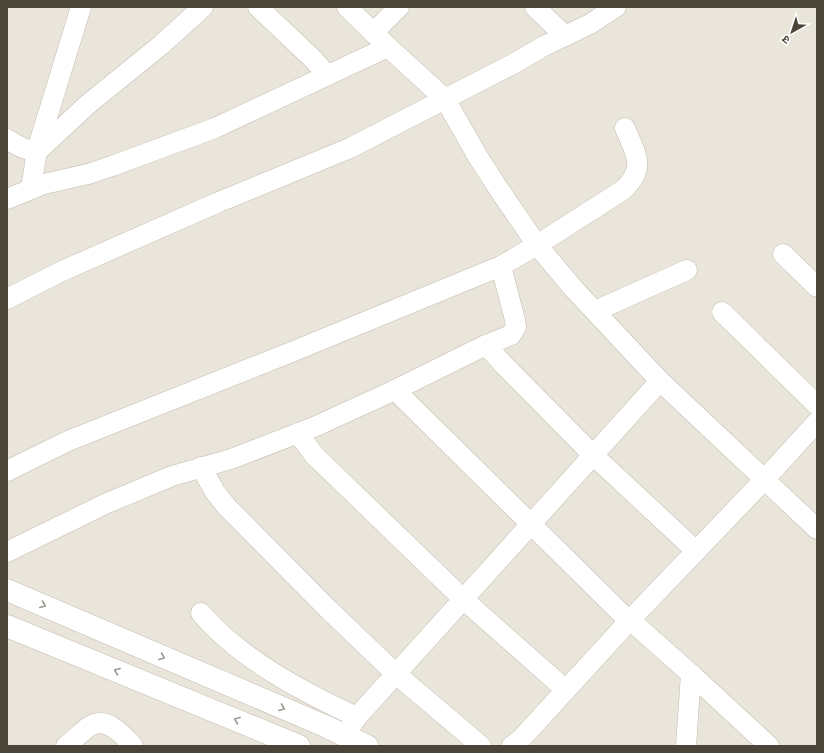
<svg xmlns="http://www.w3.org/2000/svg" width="824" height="753" font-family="'DejaVu Sans','Noto Sans Devanagari',sans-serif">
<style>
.residential{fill:#eae5da}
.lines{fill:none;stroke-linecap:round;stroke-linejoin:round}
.minor-casing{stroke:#c2bbae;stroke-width:21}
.tertiary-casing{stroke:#c2bbae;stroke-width:23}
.minor{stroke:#fff;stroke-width:20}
.tertiary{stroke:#fff;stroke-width:22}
.oneway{stroke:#9c9892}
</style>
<rect width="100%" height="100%" fill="#f6f3ec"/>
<rect class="residential" x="7" y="7" width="810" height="739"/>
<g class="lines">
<defs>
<g id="minor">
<polyline points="258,7 313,59 327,75"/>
<polyline points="347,7 388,47 445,99 478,157 502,194 537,245 573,288 660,381 817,529"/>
<polyline points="535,7 565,36"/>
<polyline points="373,33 399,7"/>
<path d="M 7,139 C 17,145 29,154 41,148 L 87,105 L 161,45 L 203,7"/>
<polyline points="31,189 37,150 81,7"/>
<polyline points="7,199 44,184 88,174 112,166 215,128 388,47"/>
<polyline points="783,254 817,287"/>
<polyline points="7,299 62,271 219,202 350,148 513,64 544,46 590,24 616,7"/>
<polyline points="595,311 687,270"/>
<polyline points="722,312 817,405"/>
<polyline points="486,345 504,365 593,455 696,551"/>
<polyline points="395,390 629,621"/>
<polyline points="298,433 314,455 463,599 566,690"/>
<polyline points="201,467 215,492 227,507 329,610 396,674 481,746"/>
<path d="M 7,471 L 68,441 L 294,351 L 501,266 L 537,245 L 623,190 C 647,167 636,155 625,128"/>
<polyline points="7,552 105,504 172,476 231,459 314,427 395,390 486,345 511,335 516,327 515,320 501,266"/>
<path d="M 201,613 C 240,659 303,692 357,717"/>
<polyline points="630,620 691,674 686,746"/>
<polyline points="691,674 769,746"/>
<polyline points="345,735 357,717 660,381"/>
<path d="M 66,746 C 74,740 82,731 90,726 C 107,716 123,735 133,746"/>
<polyline points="512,746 521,739 630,620 764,480 817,422"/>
</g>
<g id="tertiary">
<polyline points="7,590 325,726 367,746"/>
<polyline points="7,626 299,746"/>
</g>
</defs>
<use href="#minor" class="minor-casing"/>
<use href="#tertiary" class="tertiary-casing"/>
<use href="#minor" class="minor"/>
<use href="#tertiary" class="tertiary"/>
</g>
<defs><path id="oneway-chevron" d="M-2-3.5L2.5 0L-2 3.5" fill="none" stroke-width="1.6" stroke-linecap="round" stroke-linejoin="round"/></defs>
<g class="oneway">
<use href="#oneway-chevron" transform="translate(43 605) rotate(23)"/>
<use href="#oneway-chevron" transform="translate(162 657) rotate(23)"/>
<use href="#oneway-chevron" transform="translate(117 671) rotate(-158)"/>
<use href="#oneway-chevron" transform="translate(282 708) rotate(23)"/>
<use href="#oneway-chevron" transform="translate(237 720) rotate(-158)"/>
</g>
<rect width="824" height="753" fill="none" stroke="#4b4439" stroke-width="16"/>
<g transform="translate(792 32) rotate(219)" stroke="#ffffff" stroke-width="3" paint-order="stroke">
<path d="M0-3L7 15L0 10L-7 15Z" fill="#4b4439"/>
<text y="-6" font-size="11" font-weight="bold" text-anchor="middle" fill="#4b4439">उ</text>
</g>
</svg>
